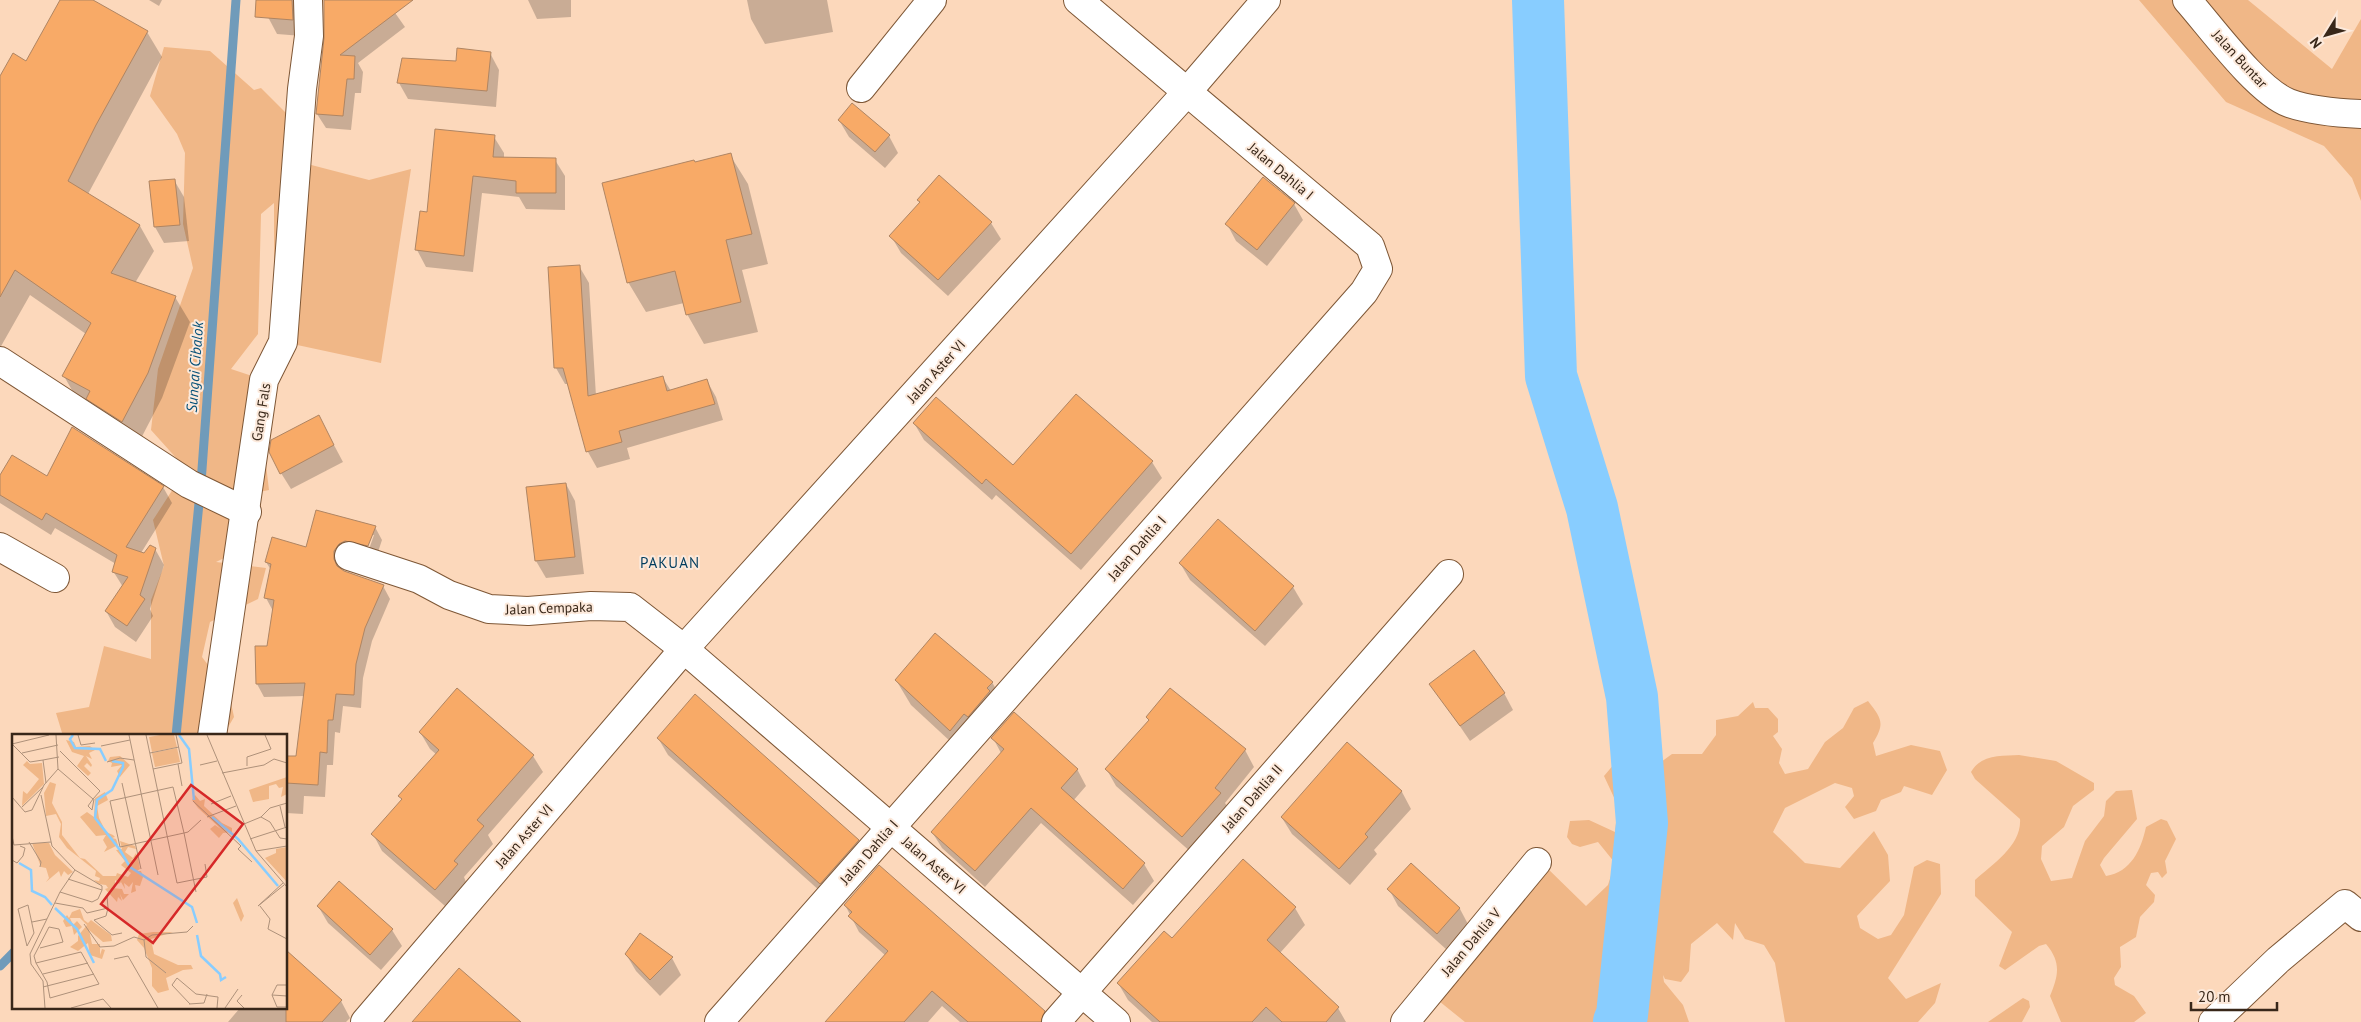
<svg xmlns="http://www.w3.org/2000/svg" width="2361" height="1022" font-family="'PT Sans',sans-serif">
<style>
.green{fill:#f0b787}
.shadow{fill:#0003;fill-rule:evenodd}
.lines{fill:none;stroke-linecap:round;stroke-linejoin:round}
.stream{stroke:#709bba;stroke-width:9}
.river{stroke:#88cdff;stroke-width:52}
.building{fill:#f8aa67;stroke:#af8563}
.minor-casing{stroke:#7e5736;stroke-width:30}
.minor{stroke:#fff;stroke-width:28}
.labels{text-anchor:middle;stroke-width:4;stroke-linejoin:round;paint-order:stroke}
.street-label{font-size:14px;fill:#382719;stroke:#fce9db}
.water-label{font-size:15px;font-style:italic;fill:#075179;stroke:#fce9db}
.neighbourhood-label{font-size:15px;letter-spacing:1px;fill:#003c5d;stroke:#fce9db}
.inset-river{fill:none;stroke:#88cdff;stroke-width:2.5}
.inset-road{fill:none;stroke:#ae917a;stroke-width:1}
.view{fill:#d62828;fill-opacity:0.15;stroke:#d62828;stroke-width:2.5}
.inset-edge{fill:none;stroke:#382719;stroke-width:2.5}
</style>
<rect width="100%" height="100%" fill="#fcd8bb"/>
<g class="green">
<polygon points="2139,0 2248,0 2332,69 2361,19 2361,201 2352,178 2324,146 2226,102"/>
<polygon points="164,47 210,51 254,90 261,88 301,128 296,161 369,180 411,169 381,363 274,340 274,203 261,214 258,334 231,369 264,380 263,440 269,490 211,502 257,542 216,562 266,568 258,599 210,622 202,657 229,693 234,717 223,736 63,736 56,713 89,707 104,646 151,659 151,600 164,566 153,520 173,489 178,460 151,430 158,369 193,268 183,224 185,153 177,134 150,96"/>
<path d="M 1868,701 C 1882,719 1885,723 1873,743 L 1876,756 L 1911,745 L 1940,751 L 1947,770 L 1932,795 L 1904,786 L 1901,792 L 1881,800 L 1876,811 L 1854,819 L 1845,807 L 1854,796 L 1852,788 L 1835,783 L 1785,808 L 1773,832 L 1805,863 L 1840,868 L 1874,831 L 1888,855 L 1890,881 L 1857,916 L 1860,928 L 1878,939 L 1891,935 L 1904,915 L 1914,867 L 1927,860 L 1940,864 L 1941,894 L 1888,978 L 1906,999 L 1941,983 L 1935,1003 L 1918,1022 L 1785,1022 L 1775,963 L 1764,945 L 1745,939 L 1735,923 L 1733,940 L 1717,923 L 1691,944 L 1689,971 L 1681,982 L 1665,979 L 1663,975 L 1664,982 L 1683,1005 L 1689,1022 L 1465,1022 L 1434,997 L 1543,864 L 1586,906 L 1608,885 L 1615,863 L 1598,842 L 1580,847 L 1572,844 L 1567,837 L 1570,821 L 1589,820 L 1615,832 L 1618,806 L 1604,776 L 1615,763 L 1615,755 L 1649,781 L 1646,811 L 1655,829 L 1655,847 L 1665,828 L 1651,800 L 1661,762 L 1672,754 L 1702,754 L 1716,735 L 1716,720 L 1738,716 L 1753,702 L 1755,708 L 1768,708 L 1778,719 L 1778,732 L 1773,736 L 1782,749 L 1779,763 L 1785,774 L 1808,769 L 1825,742 L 1843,728 L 1854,708 Z"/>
<path d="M 2019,755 L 2056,761 L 2094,783 L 2094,790 L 2073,806 L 2064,827 L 2042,846 L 2041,859 L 2051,881 L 2072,878 L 2085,841 L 2104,816 L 2106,801 L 2116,791 L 2132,790 L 2137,819 L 2104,858 L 2100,865 L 2106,876 C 2131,872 2141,850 2146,827 L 2161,819 L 2167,821 L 2176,839 L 2165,861 L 2167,873 L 2162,878 L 2158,872 L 2151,873 L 2146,885 L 2155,895 L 2154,902 L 2140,917 L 2136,937 L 2120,947 L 2121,967 L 2114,978 L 2115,985 L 2134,996 L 2146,1013 L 2134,1022 L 2061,1022 L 2050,996 C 2058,976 2062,963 2046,944 L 2039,946 L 2005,970 L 1999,966 L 2012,932 L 1975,896 L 1975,880 C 1993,864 2022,845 2020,819 L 1975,779 L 1971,772 C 1981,754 2002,756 2019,755 Z"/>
<polygon points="2023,998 2029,1001 2030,1007 2022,1022 1988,1022"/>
</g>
<g class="shadow">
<polygon points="62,0 91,0 147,32 162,57 88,194 140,226 154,251 135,283 175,297 190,322 162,398 137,446 78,401 64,376 86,334 30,295 0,348 0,79 27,63"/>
<polygon points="149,0 162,0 159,6"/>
<polygon points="269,0 311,0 302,36 277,34 268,17"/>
<polygon points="325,0 386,0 405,27 358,63 363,72 361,93 355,93 351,130 326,128 317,114 326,36"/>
<polygon points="528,0 571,0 571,17 537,19"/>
<polygon points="747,0 827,0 833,32 765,44 751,19"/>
<polygon points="490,53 499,70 496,107 408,99 399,83"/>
<polygon points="839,120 889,136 898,153 885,168 849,137"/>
<polygon points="494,137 504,153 504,159 555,160 565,176 565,210 526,209 519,197 482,193 473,272 426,267 417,250 428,213"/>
<polygon points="730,155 748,184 768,264 742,270 758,332 704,344 687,314 684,303 646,312 628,282 695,163"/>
<polygon points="174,180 184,197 189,241 164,243 155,227"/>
<polygon points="918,200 991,223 1001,239 948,296 901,253 891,236 920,203"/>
<polygon points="1294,204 1303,220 1267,266 1236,241 1227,224"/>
<polygon points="579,266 589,283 596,396 663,378 671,391 707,381 716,397 723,420 627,448 630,459 597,468 588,452 569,384 565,384 556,368"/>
<polygon points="319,417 343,462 291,489 281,473"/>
<polygon points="914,423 1014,467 1152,462 1162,478 1081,570 996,495 992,500 924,440"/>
<polygon points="73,428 163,487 172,503 141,553 145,555 155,549 164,565 150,609 153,616 136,642 115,627 106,611 123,587 113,571 116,564 55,528 51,535 0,503 0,478 48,478"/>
<polygon points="566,484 575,501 584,574 546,578 536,561 528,488"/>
<polygon points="1218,521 1293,587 1303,604 1265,646 1190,580 1180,563"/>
<path d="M 375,527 L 382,540 L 376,558 L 341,564 L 341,570 L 383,586 L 390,599 L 372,641 L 363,678 L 361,708 L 343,706 L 340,733 L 335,732 L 333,765 L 327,765 L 325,797 L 304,796 L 303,814 L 286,813 L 286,757 L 297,758 L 305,696 L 264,697 L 257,684 L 268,647 L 273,611 L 266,598 L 271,570 L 266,562 ZM 371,535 L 374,535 L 368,552 L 365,551 Z"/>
<polygon points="896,680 992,682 1006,707 965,755 911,705"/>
<polygon points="1431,684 1504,693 1513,710 1470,741"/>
<polygon points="1147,717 1245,750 1254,767 1225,803 1230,810 1192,853 1116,786 1107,770 1149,721"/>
<polygon points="420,732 533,756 543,772 488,835 493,844 464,877 466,882 445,906 382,851 373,834 403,801 400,796 437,755 430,749"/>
<polygon points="658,738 858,841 868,857 830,900 668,755"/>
<polygon points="993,738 1077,769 1086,786 1073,801 1144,864 1154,881 1133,905 1041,823 985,887 942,848 932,832 1001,753"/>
<polygon points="1347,744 1402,792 1411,809 1374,850 1377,854 1350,885 1292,834 1282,818"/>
<polygon points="1243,861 1295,908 1305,925 1280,953 1338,1008 1346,1022 1152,1022 1128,1000 1118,983 1172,940"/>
<polygon points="1411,865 1460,909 1469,926 1447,950 1398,906 1389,889"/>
<polygon points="845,905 1044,1012 1049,1022 960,1022 942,1006 928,1022 826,1022 886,956 859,932"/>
<polygon points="318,906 392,930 402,946 381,970 328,923"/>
<polygon points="626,954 672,958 681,975 660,996 636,971"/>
<polygon points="341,1001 350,1018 346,1022 228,1022 240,1008 286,1008"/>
</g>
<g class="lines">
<g class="stream">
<polyline points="176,736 201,483 236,0"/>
<polyline points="0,966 14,952"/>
</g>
<polyline class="river" points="1538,0 1551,376 1592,508 1632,697 1642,823 1622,1015 1619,1022"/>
</g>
<g class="building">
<polygon points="60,0 93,0 148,31 96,125 68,181 140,225 111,273 176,296 148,373 122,422 86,399 90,391 62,376 91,323 15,270 0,297 0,76 13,53 26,61"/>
<polygon points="256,0 292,0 293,20 255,17"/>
<polygon points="324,0 413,0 340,55 355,56 354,79 347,79 343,116 316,114 324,38"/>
<polygon points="457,48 491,52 487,91 397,83 402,58 456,61"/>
<polygon points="852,103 890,135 875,152 838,120"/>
<polygon points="435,129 495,135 493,157 556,158 556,193 516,193 516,181 473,176 464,256 415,250 420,211 427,212"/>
<polygon points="731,153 752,234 726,240 741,302 686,315 675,271 627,283 602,183 694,160 695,162"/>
<polygon points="939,175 992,222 938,280 889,236 920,202 917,200"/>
<polygon points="1263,177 1295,203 1257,250 1225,224"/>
<polygon points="175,179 180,225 154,227 149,181"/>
<polygon points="580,265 588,396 663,376 667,391 707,379 715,404 619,431 622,442 586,452 563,368 554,368 548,267"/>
<polygon points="1076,394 1153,461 1071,554 986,479 982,484 913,423 936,397 1013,465"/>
<polygon points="319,415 334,445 280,474 269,452 271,440"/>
<polygon points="72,427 164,486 126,547 144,553 150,545 156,548 140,595 145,599 127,626 105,611 128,577 112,572 117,555 46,513 42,520 0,495 0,475 12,455 47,476"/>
<polygon points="566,483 575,557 535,561 526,487"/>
<polygon points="316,510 376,526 368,546 345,541 339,544 334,551 334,559 337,566 344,571 384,585 365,628 356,664 354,695 336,694 333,720 328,720 327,753 320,752 318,785 286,783 286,756 296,756 305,683 256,684 255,646 267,646 274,600 264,598 271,564 265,562 272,537 306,547"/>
<polygon points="1218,519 1294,586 1255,631 1179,563"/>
<polygon points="935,633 993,682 987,688 990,691 968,717 964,714 950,731 895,680"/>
<polygon points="1474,650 1505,693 1460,726 1429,684"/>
<polygon points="457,688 534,755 477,820 484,826 454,861 458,864 435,890 371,834 402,799 398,796 439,750 419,732"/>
<polygon points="1170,688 1246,749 1215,788 1221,793 1182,837 1105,769 1149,720 1146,717"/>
<polygon points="695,694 859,840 820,884 657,738"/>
<polygon points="1014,712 1078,769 1061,788 1145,863 1123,889 1031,808 975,871 931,832 1004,749 991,738"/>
<polygon points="1347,742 1402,791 1365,834 1368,837 1339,869 1281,817"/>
<polygon points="1243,859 1296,907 1267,940 1339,1007 1326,1022 1282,1022 1266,1007 1252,1022 1160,1022 1117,983 1164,931 1172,938"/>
<polygon points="1411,863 1460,908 1437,934 1387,889"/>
<polygon points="879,865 1045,1011 1041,1022 968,1022 932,991 904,1022 825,1022 888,951 848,916 852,912 844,905"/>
<polygon points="339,881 393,929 370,955 317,906"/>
<polygon points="640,933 673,957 650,980 625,954"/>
<polygon points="286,950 342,1000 322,1022 286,1022"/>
<polygon points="459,968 521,1022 412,1022"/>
</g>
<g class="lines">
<defs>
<g id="minor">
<path d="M 2187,0 C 2211,27 2257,91 2289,103 C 2311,111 2338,113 2361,114"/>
<polyline points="861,88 932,0"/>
<polyline points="0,361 189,484 247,512"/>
<polyline points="0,547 55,578"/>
<polyline points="349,556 419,579 449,595 489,609 528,611 591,606 630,607 684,649 1116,1022"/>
<polyline points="212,736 264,380 283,342 302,89 309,36 308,0"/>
<polyline points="365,1022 684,649 1187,92 1266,0"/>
<polyline points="719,1022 1364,292 1378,269 1370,246 1078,0"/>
<polyline points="1056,1022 1449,574"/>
<polyline points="1405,1022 1537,862"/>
<polyline points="2213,1022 2278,960 2345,904 2361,917"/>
</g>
</defs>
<use href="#minor" class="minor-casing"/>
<use href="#minor" class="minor"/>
</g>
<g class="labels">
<g class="street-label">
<text transform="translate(2240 59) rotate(47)" y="5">Jalan Buntar</text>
<text transform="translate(1281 171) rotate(40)" y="5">Jalan Dahlia I</text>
<text transform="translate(936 371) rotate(-48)" y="5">Jalan Aster VI</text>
<text transform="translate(261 412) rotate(-81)" y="5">Gang Fals</text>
<text transform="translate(1137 548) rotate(-49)" y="5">Jalan Dahlia I</text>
<text transform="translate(549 608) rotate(-2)" y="5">Jalan Cempaka</text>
<text transform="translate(1252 798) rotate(-49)" y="5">Jalan Dahlia II</text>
<text transform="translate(524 836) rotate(-49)" y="5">Jalan Aster VI</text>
<text transform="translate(869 852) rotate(-49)" y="5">Jalan Dahlia I</text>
<text transform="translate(934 865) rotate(41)" y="5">Jalan Aster VI</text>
<text transform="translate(1471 942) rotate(-50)" y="5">Jalan Dahlia V</text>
</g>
<g class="water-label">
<text transform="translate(195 367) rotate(-86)" y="5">Sungai Cibalok</text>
</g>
<g class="neighbourhood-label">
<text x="670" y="568">PAKUAN</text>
</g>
</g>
<g transform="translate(12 734)">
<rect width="275" height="275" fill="#fcd8bb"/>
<path d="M 148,1 L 162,1 L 165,13 L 140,18 L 137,3 ZM 54,6 L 62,8 L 64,13 L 78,12 L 83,16 L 77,19 L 80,25 L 74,22 L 80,31 L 79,33 L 75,29 L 72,32 L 79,39 L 76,42 L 65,32 L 72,22 L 60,18 ZM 165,14 L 168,28 L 143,33 L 140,19 ZM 108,22 L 118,31 L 108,43 L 105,37 L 110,31 L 99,33 L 100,29 L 96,27 L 98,23 ZM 15,27 L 18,30 L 30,29 L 32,50 L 10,72 L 11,57 L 15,60 L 27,45 L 11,31 ZM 275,43 L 275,60 L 269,63 L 271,53 L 267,54 L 264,50 L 257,52 L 257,65 L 241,68 L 237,56 ZM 38,48 L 44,50 L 40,69 L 50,88 L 50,101 L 68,124 L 73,125 L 91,142 L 104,142 L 105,139 L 116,143 L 119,139 L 109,131 L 113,127 L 104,116 L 110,115 L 108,107 L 123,112 L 124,115 L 116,113 L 113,118 L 121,124 L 124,119 L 125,123 L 118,126 L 126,124 L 128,135 L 125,137 L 129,137 L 131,143 L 128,152 L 123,151 L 124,157 L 119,159 L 121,148 L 117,153 L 112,149 L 113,155 L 109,148 L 107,150 L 103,146 L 103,154 L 100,154 L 110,155 L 112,160 L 117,160 L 111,166 L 108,160 L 110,167 L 106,163 L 105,168 L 93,155 L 96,154 L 94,151 L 86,150 L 82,146 L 87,147 L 88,144 L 83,142 L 84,137 L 55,114 L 47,103 L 49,90 L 44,80 L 34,82 L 32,59 ZM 93,58 L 96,66 L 85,72 L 87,84 L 94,98 L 101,101 L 103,103 L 100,104 L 104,105 L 106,111 L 92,118 L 95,113 L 91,106 L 94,101 L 84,102 L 68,83 L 75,78 L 82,83 L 83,64 ZM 183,61 L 188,67 L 193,65 L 192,72 L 210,89 L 220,94 L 220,98 L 211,99 L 207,104 L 198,95 L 203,91 L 209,95 L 186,74 L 180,66 ZM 20,109 L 37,109 L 43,121 L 61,138 L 56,141 L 52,137 L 49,143 L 47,137 L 34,148 L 37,144 L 34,134 L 29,133 ZM 275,113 L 275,148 L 253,124 L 264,119 L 264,115 ZM 225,164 L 232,182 L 229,188 L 221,169 ZM 68,175 L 72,186 L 76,189 L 79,186 L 99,201 L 100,207 L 91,208 L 77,196 L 80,210 L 88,210 L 88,221 L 90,215 L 93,216 L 90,225 L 78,221 L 76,209 L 66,217 L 58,213 L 66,207 L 66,202 L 75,191 L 68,184 L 58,184 L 61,191 L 65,187 L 70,193 L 62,201 L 60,192 L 54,193 L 51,187 L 55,181 L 57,184 L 60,178 ZM 141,198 L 161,198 L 139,205 L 142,220 L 166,231 L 179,231 L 181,235 L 171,236 L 154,244 L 157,256 L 146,259 L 140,252 L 140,234 L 132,214 L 125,206 L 127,200 Z" fill="#f0b787"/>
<path class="inset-river" d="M 61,1 L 58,5 L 63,14 L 88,15 L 94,27M 167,1 L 177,15 L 182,66M 100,27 L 111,29 L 111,33 L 100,56 L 85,66 L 83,84 L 108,116 L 118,133 L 180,173 L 185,189M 200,83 L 226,105 L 266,152M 7,129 L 19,136 L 20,157 L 33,163 L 40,171M 43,174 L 65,195 L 82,229M 185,201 L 189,222 L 208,240 L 209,246 L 214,243"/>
<path class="inset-road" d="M 66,1 L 69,11 L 83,9M 117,1 L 146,141M 134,1 L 165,149 L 195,143 L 193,130M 195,1 L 244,117 L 275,153M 0,10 L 18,28 L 31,26M 0,10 L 37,1M 89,12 L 118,6M 10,19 L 46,11M 138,19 L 167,13M 95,28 L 108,24 L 122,26M 166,30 L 170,52M 188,31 L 205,27M 235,32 L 235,23 L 259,15 L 253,1M 46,35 L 81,65 L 88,57 L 48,17M 141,35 L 170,29 L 164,1M 210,39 L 252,31 L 262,25 L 275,29M 34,49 L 31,26 L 47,23M 110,49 L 129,135M 29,61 L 40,112 L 63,136 L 90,152 L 90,156M 0,63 L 13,78 L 20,76 L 32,51 L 46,35 L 44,1M 81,65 L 76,72 L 80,76 L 82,65M 181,67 L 229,112 L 226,115 L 240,128M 199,70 L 219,62M 268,72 L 273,93M 10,73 L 31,53M 195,83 L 224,72M 249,83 L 258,88 L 268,104 L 275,105M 232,90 L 249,83 L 258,74 L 275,69M 0,102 L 2,111 L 39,108M 238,105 L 275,93M 17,108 L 29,128 L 28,133M 244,117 L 275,112M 0,126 L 5,129 L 11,122 L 13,114 L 8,112M 56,145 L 90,156M 271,149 L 246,172 L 272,151M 48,158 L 80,168 L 86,165 L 90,156M 184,158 L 172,99 L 161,53 L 98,67 L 108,113 L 172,99 L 176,98 L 189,86M 43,169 L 71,174 L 75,179 L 96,174 L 95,162M 16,171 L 22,199 L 15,212 L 6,175 ZM 248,172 L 258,185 L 256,195 L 275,205M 82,186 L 100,201 L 110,199M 82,186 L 94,182 L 96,174M 20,188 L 35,185M 72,190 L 88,213 L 102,212 L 122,203 L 132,206 L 140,201 L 175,198 L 181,192M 132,206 L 134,223 L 154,239M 102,225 L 116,222 L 146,274M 24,229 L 35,248 L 38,264 L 87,250 L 69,218 L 24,229 L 22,222 L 37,193 L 47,195 L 51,208 L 28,214M 31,240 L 76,229M 275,251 L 265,251 L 260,261 L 265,273 L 275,273M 31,253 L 82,240M 230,261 L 225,267 L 232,274M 260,261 L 275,262M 177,270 L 192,269 L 195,260M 178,270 L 160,251 L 165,244 L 184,260 L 206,263 L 205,274M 33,274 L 31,247 L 19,230 L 18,220 L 48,158 L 63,136M 59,274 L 91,265 L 99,274M 213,274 L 226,255"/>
<path class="view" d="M 179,51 L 231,90 L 141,209 L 89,170 Z"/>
<rect width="275" height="275" class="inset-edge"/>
</g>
<g transform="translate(2326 35) rotate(233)" stroke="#fce9db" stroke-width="4" paint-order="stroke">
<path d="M0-4L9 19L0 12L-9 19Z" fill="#382719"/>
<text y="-8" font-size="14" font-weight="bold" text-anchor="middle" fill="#382719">N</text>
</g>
<path d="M2191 1002v8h86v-8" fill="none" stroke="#382719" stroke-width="2.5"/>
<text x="2198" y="1002" font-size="15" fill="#382719" stroke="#fce9db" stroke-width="4" paint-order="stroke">20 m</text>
</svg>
